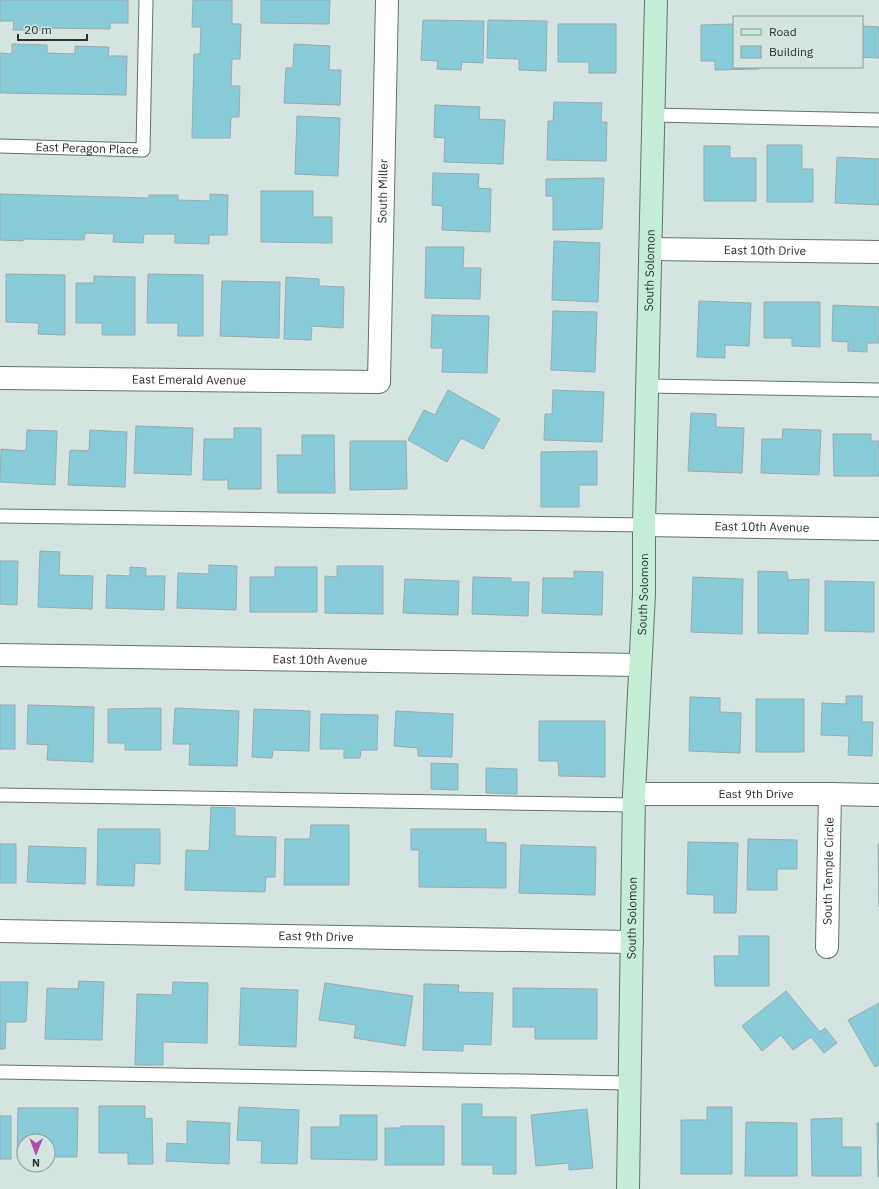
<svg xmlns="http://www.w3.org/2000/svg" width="879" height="1189" font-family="'IBM Plex Sans',sans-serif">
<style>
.building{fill:#88ccda;stroke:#9baaad}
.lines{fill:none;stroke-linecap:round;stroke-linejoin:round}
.lane-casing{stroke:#64726f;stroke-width:15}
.street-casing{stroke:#64726f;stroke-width:24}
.secondary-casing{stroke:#64726f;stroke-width:24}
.lane{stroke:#fff;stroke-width:13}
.street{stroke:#fff;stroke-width:22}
.secondary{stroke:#c4edd6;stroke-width:22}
.labels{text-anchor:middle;stroke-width:3;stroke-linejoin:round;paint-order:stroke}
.street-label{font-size:12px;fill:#2b3130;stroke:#d4e4e1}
</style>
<rect width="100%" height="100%" fill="#d4e4e1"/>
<g class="building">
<polygon points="0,0 128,0 128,23 110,23 110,29 47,28 47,30 13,30 14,21 0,21"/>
<polygon points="193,0 232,0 232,24 241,24 240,59 232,59 231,86 240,86 239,117 231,117 230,138 192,138 194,54 200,54 201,27 192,27"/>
<polygon points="261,0 330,0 329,24 261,23"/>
<polygon points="423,20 484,21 483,63 462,62 461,70 437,69 438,61 421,60"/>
<polygon points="488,20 547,21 546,71 519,70 519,59 487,58"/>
<polygon points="558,24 616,24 616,73 589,73 589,62 558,62"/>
<polygon points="734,24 734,67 759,67 759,69 715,70 715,61 701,61 701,25"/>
<polygon points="862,26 879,27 879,58 862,57"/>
<polygon points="12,44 47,45 47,53 75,54 75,46 109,47 108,56 127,56 126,95 0,93 0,53 12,54"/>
<polygon points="294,44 330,46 329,70 341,70 340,105 284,103 286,68 293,68"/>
<polygon points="554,102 602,103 601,122 607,122 606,161 547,160 548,121 553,121"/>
<polygon points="435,105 480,107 479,119 505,120 503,164 444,162 445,138 434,137"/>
<polygon points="297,116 340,118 338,176 295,174"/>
<polygon points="767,145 802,145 802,169 813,169 813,202 767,202"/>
<polygon points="704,146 730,146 730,158 756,158 756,201 704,201"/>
<polygon points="837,157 879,159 879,205 835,203"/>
<polygon points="433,173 479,174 478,188 491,189 490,232 442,230 443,206 432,205"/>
<polygon points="604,178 602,229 553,230 553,196 546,196 546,179"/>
<polygon points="261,191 313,191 313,217 332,217 332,243 261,242"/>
<polygon points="0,194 149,198 149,195 178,195 178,200 210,201 210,194 228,195 227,235 209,235 209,244 175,243 175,234 144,234 143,243 113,242 114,234 85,233 84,240 23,239 23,241 0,240"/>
<polygon points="554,241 600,243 598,302 552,300"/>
<polygon points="426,247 464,247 463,268 481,268 480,299 425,298"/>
<polygon points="6,274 65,275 65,335 38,334 39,323 6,322"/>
<polygon points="148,274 203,275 203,336 178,336 178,323 147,323"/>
<polygon points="94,276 135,277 135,335 102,335 102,323 76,323 76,283 94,283"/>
<polygon points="286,277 319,279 319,286 344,287 343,328 312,326 311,340 284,339"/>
<polygon points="222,281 280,282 279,338 220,336"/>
<polygon points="699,301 751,303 749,346 725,345 725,358 697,357"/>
<polygon points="764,302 820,302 820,347 792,346 792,338 764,338"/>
<polygon points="833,305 879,307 879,343 867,343 867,352 848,351 848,342 832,341"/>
<polygon points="553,311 597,312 595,372 551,370"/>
<polygon points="432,315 489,316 487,373 442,372 443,348 431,348"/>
<polygon points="448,390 500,419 483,449 461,438 447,462 408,440 424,410 435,415"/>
<polygon points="553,390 604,392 602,442 544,440 545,414 552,414"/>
<polygon points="691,413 716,414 716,427 744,428 742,473 688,471"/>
<polygon points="136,426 193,428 191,475 134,473"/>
<polygon points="234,428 261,428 261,489 228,489 228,480 203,480 204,439 234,439"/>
<polygon points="783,429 821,430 819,475 761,473 762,439 782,439"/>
<polygon points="27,430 57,431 55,485 0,482 1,449 26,451"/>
<polygon points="90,430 127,432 125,487 68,485 70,450 89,451"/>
<polygon points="833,434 871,434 871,441 879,441 879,476 834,476"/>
<polygon points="302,435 334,435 335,493 278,493 277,455 302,455"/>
<polygon points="350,441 406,441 407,489 350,490"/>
<polygon points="597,451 597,485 579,485 579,507 541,507 541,452"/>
<polygon points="40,551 60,552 59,575 93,576 92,609 38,607"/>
<polygon points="0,561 18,561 17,605 0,604"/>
<polygon points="209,565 237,566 236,610 177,608 178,573 209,574"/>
<polygon points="337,566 383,566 383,614 325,613 325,576 337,577"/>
<polygon points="130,567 146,568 146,576 165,576 164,610 106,608 107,575 130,576"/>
<polygon points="275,567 317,567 317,612 250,612 250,577 275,577"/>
<polygon points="574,571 603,572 602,615 542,613 543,578 574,578"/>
<polygon points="758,571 787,572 788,580 809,579 808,634 758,633"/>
<polygon points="473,577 511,578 511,582 529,582 528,616 472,614"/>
<polygon points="693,577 743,579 742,634 691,632"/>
<polygon points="405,579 459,581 458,615 403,613"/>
<polygon points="825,581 874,582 874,632 825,631"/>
<polygon points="846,696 862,696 862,722 873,722 872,756 848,755 849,736 821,735 822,703 846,704"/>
<polygon points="690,697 720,698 720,712 741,713 740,753 689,751"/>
<rect x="756" y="699" width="48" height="53"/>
<rect x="0" y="705" width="15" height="44"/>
<polygon points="28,705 94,707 93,762 47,760 48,745 27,744"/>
<polygon points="161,708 161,750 125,750 125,743 108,743 108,709"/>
<polygon points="175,708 239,711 237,766 189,765 190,744 173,744"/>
<polygon points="254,709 310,711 309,751 273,750 272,758 252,757"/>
<polygon points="396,711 453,714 452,757 418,756 418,748 394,746"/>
<polygon points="321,714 378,715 377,750 361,750 360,758 344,758 344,749 320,749"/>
<polygon points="539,721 605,721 605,777 559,776 558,761 539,761"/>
<polygon points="431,763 458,764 458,790 431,789"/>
<polygon points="486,768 517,769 517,794 486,793"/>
<polygon points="211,807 235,808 235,836 276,837 275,877 266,877 265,892 185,890 186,850 209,851"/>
<polygon points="311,825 349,825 349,885 284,885 285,839 310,839"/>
<polygon points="98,829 160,829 160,864 135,863 134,886 97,885"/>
<polygon points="411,829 486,829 486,842 506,843 506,888 419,887 419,850 411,850"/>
<polygon points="748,839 797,840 797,869 777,869 777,890 747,890"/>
<polygon points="688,842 738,843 736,913 714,913 714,895 687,894"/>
<rect x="0" y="844" width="16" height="39"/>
<polygon points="878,844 879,844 879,907"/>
<polygon points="521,845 596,847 595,895 519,893"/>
<polygon points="29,846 86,848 85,884 27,882"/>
<polygon points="739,936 769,936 769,986 715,986 714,956 739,956"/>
<polygon points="79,981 104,982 102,1040 45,1039 47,988 78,989"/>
<polygon points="0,982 28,982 26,1022 6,1022 5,1049 0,1049"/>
<polygon points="173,982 208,983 207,1043 163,1042 163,1065 135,1065 137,994 172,995"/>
<polygon points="325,983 413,996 405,1046 354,1038 356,1025 319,1020"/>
<polygon points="424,984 459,985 458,992 493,993 491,1045 463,1044 463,1051 423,1050"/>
<polygon points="241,988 298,990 296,1047 239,1045"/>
<polygon points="513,988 597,989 597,1039 535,1039 535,1027 513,1027"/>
<polygon points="786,991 820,1032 825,1028 837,1043 824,1053 811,1037 793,1050 781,1035 762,1051 742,1026"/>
<polygon points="879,1003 879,1065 875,1067 848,1020"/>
<polygon points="462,1104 482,1104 482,1117 516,1117 516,1174 493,1174 493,1165 462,1165"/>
<polygon points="99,1106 145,1106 145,1119 152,1118 153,1164 128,1164 128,1153 99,1153"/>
<polygon points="239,1107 299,1110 297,1164 261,1163 262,1141 237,1140"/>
<polygon points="707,1107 732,1107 732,1174 681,1174 681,1120 707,1120"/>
<polygon points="18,1108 78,1108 77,1157 48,1157 48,1141 24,1141 24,1157 17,1156"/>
<polygon points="587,1109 593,1168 569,1170 569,1163 536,1166 531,1115"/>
<polygon points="340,1115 377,1115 377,1160 311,1159 311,1127 340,1127"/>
<rect x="0" y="1116" width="11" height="43"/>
<polygon points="842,1118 842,1147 861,1147 861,1176 812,1176 811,1119"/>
<polygon points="187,1121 230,1123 229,1164 166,1161 167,1143 187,1144"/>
<polygon points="746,1122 797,1123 797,1176 745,1176"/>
<polygon points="877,1123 879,1123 879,1177 878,1177"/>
<polygon points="401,1126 444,1126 444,1165 385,1165 385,1128 401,1128"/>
</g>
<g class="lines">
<defs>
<g id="lane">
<polyline points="653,115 879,120"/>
<path id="s1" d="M 0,146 L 143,150 L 146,0"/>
<polyline points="648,386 879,390"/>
<polyline points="0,516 644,525"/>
<polyline points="0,795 634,805"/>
<polyline points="0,1072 630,1083"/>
</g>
<g id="street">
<path id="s2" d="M 651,249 L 879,252"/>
<path id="s3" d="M 0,378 L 379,382 L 387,0"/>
<path id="s4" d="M 644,525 L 879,529"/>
<path id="s5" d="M 0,655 L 640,665"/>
<path id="s6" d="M 634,794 L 830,794 L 879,795"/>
<path id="s7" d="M 0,931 L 632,942"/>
<path id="s8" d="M 827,947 L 830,794"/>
</g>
<g id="secondary">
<path id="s9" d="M 628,1189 L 634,794 L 644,593 L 644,525 L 656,0"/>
</g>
</defs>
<use href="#lane" class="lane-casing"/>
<use href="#street" class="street-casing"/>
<use href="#secondary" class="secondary-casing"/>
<use href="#lane" class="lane"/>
<use href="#street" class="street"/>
<use href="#secondary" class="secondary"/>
</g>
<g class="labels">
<g class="street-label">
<text dy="4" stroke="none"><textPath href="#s1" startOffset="87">East Peragon Place</textPath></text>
<text dy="4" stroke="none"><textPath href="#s3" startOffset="570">South Miller</textPath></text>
<text dy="4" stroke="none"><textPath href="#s2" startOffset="114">East 10th Drive</textPath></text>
<text dy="4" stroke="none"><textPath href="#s9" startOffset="919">South Solomon</textPath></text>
<text dy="4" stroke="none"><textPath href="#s3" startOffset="189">East Emerald Avenue</textPath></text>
<text dy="4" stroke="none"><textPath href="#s4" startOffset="118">East 10th Avenue</textPath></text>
<text dy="4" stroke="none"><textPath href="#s9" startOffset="595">South Solomon</textPath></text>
<text dy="4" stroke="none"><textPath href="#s5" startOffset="320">East 10th Avenue</textPath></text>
<text dy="4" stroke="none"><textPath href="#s6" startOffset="122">East 9th Drive</textPath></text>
<text dy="4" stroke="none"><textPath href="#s8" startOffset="76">South Temple Circle</textPath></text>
<text dy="4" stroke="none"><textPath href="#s9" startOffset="271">South Solomon</textPath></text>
<text dy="4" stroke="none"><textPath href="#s7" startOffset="316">East 9th Drive</textPath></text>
</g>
</g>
<rect x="733" y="16" width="130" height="52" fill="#d4e4e1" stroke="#909c9a"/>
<rect x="741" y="29" width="20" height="6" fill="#c4edd6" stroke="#909c9a"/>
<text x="769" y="36" font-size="12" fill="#2b3130">Road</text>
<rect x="741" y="46" width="20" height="12" fill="#88ccda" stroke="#909c9a"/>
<text x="769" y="56" font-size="12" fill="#2b3130">Building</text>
<g transform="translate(36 1153) rotate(181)"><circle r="19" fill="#d4e4e1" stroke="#909c9a"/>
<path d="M0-3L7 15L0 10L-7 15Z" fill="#b04aae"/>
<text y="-6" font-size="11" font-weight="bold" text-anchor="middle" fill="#2b3130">N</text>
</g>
<path d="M18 34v6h69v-6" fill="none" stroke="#2b3130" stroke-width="2"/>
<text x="24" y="34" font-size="12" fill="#2b3130" stroke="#d4e4e1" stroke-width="3" paint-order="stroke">20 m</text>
</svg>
